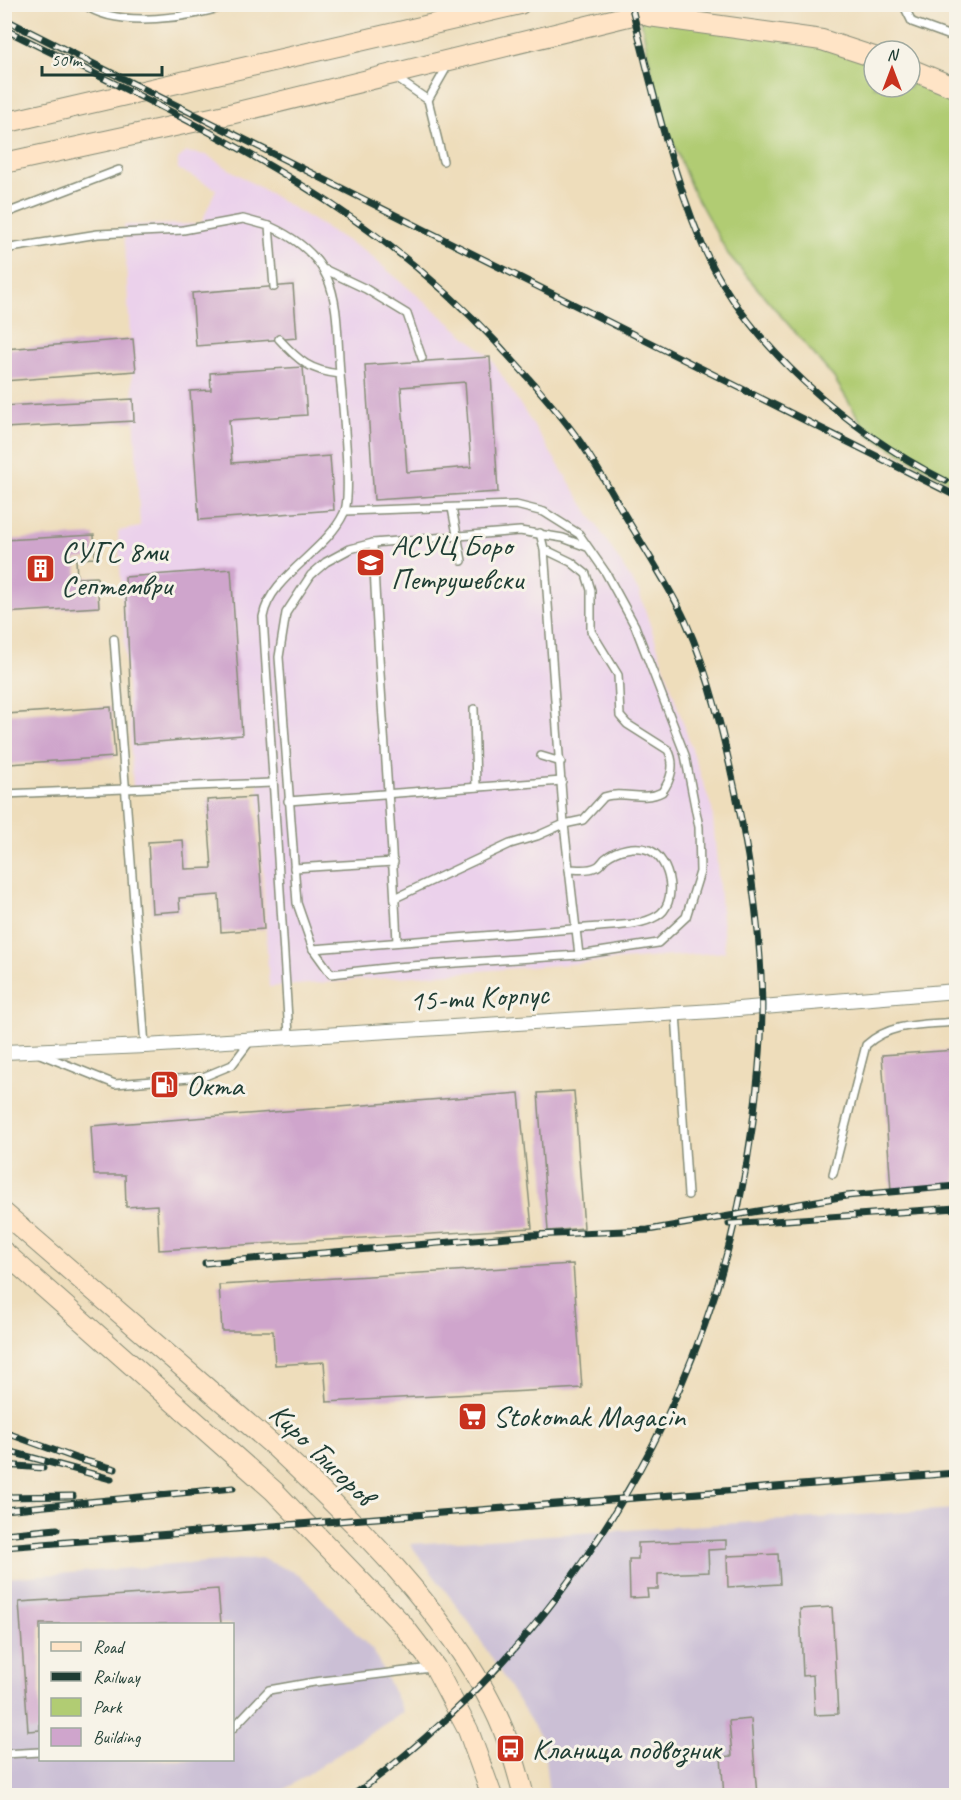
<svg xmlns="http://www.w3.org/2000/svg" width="961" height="1800" font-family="Caveat,sans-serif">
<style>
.built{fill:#ebd1eb}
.industrial{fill:#cbbfd5;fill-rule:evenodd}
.green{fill:#b1cc73;stroke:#688454;stroke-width:1.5}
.building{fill:#cfa5cc;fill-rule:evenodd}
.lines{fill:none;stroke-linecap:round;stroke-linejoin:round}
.lane-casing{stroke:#868d78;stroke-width:10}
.street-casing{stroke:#868d78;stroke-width:16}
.secondary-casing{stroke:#868d78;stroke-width:22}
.lane{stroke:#fff;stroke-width:7}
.street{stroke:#fff;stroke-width:14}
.secondary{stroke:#ffe4c6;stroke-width:20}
.rail-casing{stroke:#1f3d34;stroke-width:7}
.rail{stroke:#f7f3e8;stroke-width:4.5;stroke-dasharray:14;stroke-linecap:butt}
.labels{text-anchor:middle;stroke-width:6;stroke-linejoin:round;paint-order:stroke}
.poi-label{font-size:30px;fill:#1f3d34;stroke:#f7f3e8;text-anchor:start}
.street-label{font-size:30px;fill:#1f3d34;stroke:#f7f3e8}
</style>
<rect width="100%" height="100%" fill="#f7f3e8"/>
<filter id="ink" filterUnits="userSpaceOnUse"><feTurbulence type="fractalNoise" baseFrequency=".0167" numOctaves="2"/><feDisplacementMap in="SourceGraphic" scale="12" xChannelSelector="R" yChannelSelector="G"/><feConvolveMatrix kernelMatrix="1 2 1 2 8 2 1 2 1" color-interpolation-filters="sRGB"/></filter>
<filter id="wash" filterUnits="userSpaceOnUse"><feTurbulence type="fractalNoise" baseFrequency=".008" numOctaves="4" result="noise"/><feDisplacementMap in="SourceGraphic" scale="24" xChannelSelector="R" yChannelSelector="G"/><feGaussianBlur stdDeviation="1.35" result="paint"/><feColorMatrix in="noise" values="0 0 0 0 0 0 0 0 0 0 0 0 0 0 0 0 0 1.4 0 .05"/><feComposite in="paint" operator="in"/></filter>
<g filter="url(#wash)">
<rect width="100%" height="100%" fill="#edb"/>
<polygon class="built" points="186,152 206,155 367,253 490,357 639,592 712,809 725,952 269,987 258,781 133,788 118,531 140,527 124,225 201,224 216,189 178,169 178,159"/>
<g class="industrial">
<polygon points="956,1509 956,1795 549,1795 543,1741 471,1625 410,1544"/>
<path d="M 261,1558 L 300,1575 L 374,1652 L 403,1712 L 276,1795 L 5,1796 L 5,1578 ZM 40,1624 L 232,1624 L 232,1760 L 40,1760 Z"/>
</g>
<polygon class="green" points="640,15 822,40 874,64 874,87 910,87 910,81 956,103 956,486 869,435 834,378 728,254 692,189 659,108"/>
<g id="blocks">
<g class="building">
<polygon points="293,285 297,338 196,346 192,293"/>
<polygon points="133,339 136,371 4,381 4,349"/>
<path d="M 490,357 L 498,492 L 374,500 L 365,365 ZM 465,382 L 471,467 L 407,472 L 401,387 Z"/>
<polygon points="303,367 307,415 229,420 232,463 330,456 334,510 199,520 190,391 211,390 210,373"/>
<polygon points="133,399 134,421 4,428 4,406"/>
<polygon points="94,535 95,558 76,559 77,578 97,577 99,607 4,613 4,540"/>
<polygon points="231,569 242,735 133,744 125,577"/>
<polygon points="111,707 115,757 9,764 6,714"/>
<polygon points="255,797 264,929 221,932 219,895 179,898 180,911 152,913 148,842 183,840 185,869 212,868 207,800"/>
<polygon points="956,1050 956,1186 891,1191 882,1055"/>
<polygon points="574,1091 584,1228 548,1231 538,1093"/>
<polygon points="519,1093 532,1228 159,1250 157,1205 126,1207 125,1175 94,1175 91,1126"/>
<polygon points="573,1264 582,1388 327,1402 324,1362 275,1365 273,1331 222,1331 219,1285"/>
<polygon points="726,1540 726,1549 708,1550 709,1572 658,1574 658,1589 647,1589 648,1597 630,1598 629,1559 638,1559 638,1543"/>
<polygon points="778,1554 780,1584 728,1587 727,1556"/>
<polygon points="218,1589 221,1624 40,1624 40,1730 28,1731 19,1602"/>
<polygon points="832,1607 838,1714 815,1715 813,1675 803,1676 800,1609"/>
<polygon points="751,1719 757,1796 724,1796 721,1757 732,1756 729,1721"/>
<polygon points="872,1792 872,1796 809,1796 809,1794"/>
</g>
</g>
</g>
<g filter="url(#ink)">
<use href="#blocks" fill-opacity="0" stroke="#868d78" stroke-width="1.5"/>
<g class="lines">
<defs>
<g id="lane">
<path d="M 84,4 C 117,30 194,17 232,4"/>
<polyline points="903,4 912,22 956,38"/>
<polyline points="396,78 428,100 443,161"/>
<polyline points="428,100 448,65"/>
<polyline points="4,214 119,170"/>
<path d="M 269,226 C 343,259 335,304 340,374"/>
<polyline points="4,249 98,234 183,230 243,219 269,226 274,287"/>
<polyline points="326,270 366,289 407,314 422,358"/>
<path d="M 279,339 C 299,361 310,371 340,374 C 342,400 353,495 344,513 C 326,552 270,576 263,617 L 289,1035"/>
<polyline points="452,508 462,561"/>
<polyline points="345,511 516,505 544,512 579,534 606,573 635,626 685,755 699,827 700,872 686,917 658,943 579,955 395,967 331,974 313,949 297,903 279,657 286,613 311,575 326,562 350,549 373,543 520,531 563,538 587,547"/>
<path d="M 373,543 C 378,676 391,809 397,942"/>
<polyline points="114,639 145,1046"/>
<polyline points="474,709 476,787"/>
<polyline points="541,756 561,762"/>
<polyline points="4,794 272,783"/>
<polyline points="288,801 562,781"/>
<polyline points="294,868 394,862"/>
<polyline points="569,869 579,955"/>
<polyline points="395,898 510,844 537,836 564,824 544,549 540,533"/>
<path d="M 313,949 L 599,927 C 618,925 640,926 657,916 C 679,904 671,859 649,850 C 636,845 617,849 606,858 C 603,860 600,866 596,867 C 589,871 576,869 569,869 L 564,824 L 583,820 L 604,797 C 623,790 644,802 662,792 C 671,780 676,764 668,750 L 627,724 L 620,716 L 618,675 L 591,631 L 591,590 L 586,574 L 571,562 L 544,549"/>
<polyline points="676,1013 688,1195"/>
<polyline points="40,1054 115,1084 203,1077 232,1065 251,1040"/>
<path d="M 833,1174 L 866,1045 C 891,1022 924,1025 956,1022"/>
<polyline points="232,1729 269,1690 314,1682 431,1668"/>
<polyline points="4,1754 40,1752"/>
</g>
<polyline id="street" points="4,1052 145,1046 714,1011 956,991"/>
<g id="secondary">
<polyline points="649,16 822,40 874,57"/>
<polyline points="910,69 956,88"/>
<polyline points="4,123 520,4"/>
<polyline points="4,163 230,114 677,4"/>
<path d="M 4,1213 L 275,1447 C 357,1524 444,1608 494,1709 C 508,1737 516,1766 524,1796"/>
<polyline points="4,1252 274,1491 402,1624 435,1667 468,1730 492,1796"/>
</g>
</defs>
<use href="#lane" class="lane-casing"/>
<use href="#street" class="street-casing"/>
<use href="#secondary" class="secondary-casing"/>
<use href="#lane" class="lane"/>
<use href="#street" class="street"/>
<use href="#secondary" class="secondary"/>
<defs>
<g id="rail">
<path d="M 631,4 C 651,85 670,167 702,244 C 745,344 851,433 946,481"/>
<polyline points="4,19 956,496"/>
<path d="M 4,29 C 184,119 356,192 496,342 C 523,372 552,403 576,436 C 598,466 615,500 635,532 C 652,561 671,590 685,620 C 711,678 725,742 738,804 C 752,870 761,937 762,1005 C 762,1046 757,1088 752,1129 C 716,1395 570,1639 352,1796"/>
<polyline points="729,1224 956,1208"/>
<polyline points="205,1263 532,1235 648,1230 846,1196 956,1186"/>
<polyline points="4,1432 78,1459 115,1469"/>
<polyline points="4,1450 111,1479"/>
<polyline points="4,1465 43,1468"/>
<polyline points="4,1497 73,1496"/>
<polyline points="4,1510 233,1488"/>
<polyline points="4,1534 57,1529"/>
<polyline points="4,1547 956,1473"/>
</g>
</defs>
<use href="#rail" class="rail-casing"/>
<use href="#rail" class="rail"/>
</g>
</g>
<defs>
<symbol id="school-square" viewBox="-11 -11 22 22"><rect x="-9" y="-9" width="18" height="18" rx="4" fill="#c8321e" stroke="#f7f3e8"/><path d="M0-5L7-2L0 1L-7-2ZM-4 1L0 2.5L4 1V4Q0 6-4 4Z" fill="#fff"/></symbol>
<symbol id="building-square" viewBox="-11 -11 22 22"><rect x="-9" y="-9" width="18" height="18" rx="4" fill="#c8321e" stroke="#f7f3e8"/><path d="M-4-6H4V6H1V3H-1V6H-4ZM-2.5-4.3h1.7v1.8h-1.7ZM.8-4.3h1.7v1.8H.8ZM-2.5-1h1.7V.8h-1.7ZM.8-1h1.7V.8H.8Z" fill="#fff"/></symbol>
<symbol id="fuel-square" viewBox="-11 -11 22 22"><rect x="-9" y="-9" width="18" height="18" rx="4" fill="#c8321e" stroke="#f7f3e8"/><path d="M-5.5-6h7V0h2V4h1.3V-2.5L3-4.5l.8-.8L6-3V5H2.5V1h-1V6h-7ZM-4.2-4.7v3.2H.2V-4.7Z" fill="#fff"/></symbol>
<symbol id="supermarket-square" viewBox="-11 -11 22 22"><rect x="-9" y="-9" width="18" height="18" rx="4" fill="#c8321e" stroke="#f7f3e8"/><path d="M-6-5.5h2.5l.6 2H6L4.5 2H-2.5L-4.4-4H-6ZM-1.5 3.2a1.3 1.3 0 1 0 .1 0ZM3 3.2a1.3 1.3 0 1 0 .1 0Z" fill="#fff"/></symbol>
<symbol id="bus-square" viewBox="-11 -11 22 22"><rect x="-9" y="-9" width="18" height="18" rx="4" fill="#c8321e" stroke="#f7f3e8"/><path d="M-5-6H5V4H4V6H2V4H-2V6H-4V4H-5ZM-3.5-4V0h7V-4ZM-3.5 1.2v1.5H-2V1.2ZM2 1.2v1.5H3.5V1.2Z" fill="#fff"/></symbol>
</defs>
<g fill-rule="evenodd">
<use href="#school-square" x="354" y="546" width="33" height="33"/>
<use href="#building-square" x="24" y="552" width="33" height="33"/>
<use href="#fuel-square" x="148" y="1068" width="33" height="33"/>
<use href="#supermarket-square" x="456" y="1400" width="33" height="33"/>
<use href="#bus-square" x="494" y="1732" width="33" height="33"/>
</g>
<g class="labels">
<g class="poi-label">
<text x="391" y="555">АСУЦ Боро<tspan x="391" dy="34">Петрушевски</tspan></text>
<text x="61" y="561">СУГС 8ми<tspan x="61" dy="34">Септември</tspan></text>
<text x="186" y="1095">Окта</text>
<text x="493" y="1426">Stokomak Magacin</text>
<text x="532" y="1759">Кланица подвозник</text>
</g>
<g class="street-label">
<text transform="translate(479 997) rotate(-3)" y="10">15-ти Корпус</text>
<text transform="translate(322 1454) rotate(44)" y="10">Киро Глигоров</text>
</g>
</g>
<rect width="961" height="1800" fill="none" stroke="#f7f3e8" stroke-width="24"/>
<rect x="39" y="1623" width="195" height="138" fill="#f7f3e8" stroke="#a1aaa0" stroke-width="1.5"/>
<rect x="51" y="1642" width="30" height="9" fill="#ffe4c6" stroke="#a1aaa0" stroke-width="1.5"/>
<text x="93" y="1653" font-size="18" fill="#1f3d34">Road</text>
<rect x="51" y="1672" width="30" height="9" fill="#1f3d34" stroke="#a1aaa0" stroke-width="1.5"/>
<text x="93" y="1683" font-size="18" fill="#1f3d34">Railway</text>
<rect x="51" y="1698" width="30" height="18" fill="#b1cc73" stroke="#a1aaa0" stroke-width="1.5"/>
<text x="93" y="1713" font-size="18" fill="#1f3d34">Park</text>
<rect x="51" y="1728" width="30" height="18" fill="#cfa5cc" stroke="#a1aaa0" stroke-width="1.5"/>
<text x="93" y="1743" font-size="18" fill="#1f3d34">Building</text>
<g transform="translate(892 69)"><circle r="28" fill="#f7f3e8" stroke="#a1aaa0" stroke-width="1.5"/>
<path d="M0-4.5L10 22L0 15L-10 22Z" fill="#c8321e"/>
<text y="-9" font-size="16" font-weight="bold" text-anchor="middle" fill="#1f3d34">N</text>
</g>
<path d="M42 66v9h120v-9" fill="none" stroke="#1f3d34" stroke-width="3"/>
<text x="51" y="66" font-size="18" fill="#1f3d34" stroke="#f7f3e8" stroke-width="4.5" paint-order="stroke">50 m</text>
</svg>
